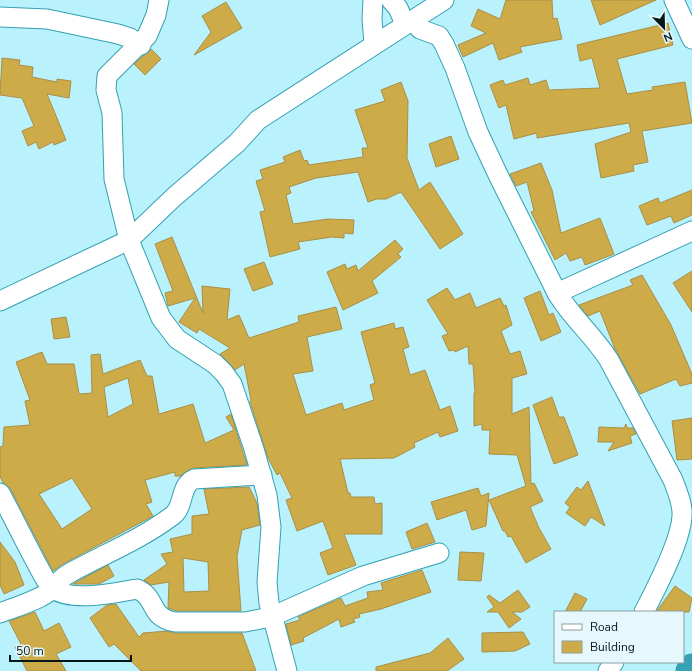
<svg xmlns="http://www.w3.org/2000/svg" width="692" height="671" font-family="'Nunito Sans',sans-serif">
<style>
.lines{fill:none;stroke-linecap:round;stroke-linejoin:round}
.river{stroke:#36a2b4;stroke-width:29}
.building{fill:#cdab48;stroke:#a98f45;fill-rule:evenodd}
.minor-casing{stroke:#33a0b1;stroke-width:21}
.minor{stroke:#fff;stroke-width:19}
</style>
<rect width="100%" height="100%" fill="#b9f2fd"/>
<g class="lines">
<polyline class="river" points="690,671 692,668"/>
</g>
<g class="building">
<polygon points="506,0 552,0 553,19 557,18 562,39 520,47 522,52 499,60 493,43 463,57 458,45 486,33 471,26 478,9 500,19"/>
<polygon points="591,0 656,0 600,25"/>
<polygon points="226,2 242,28 194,55 211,32 202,16"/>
<polygon points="668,23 673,45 617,59 627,94 653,90 652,87 685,82 692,123 642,131 648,162 633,165 634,171 601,178 595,144 631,132 629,123 537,138 537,133 514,139 506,105 499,108 490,85 503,80 505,85 528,78 530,85 546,80 549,90 600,88 592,58 580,61 577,45"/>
<polygon points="151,49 161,59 145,75 134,64"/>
<polygon points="2,58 20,60 19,65 33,67 32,77 57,82 57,79 71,81 69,98 47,94 66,140 54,145 53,142 39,149 36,142 28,146 22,131 34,126 22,98 0,95"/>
<polygon points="401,82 408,101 407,158 419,190 430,182 463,234 440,249 401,192 386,199 377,199 368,202 358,172 316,178 289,187 291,193 286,195 293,224 328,219 354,220 353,234 344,233 344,238 332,237 298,242 300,249 270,257 260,212 265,211 256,181 263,179 260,170 285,162 283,157 300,150 304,161 307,160 309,165 363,157 362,148 368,148 355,110 385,101 381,90"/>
<polygon points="451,136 459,159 436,167 429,144"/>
<polygon points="541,163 552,190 561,233 600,218 614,254 585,265 582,257 570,261 566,253 555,260 531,212 534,211 527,182 516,186 510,174"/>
<polygon points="692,190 692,215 674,223 671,216 647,225 639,206 658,198 660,203"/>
<polygon points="172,237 203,313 202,286 230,289 227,320 239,315 249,338 299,322 298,316 336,307 342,329 307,337 313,371 293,374 306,415 342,403 344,410 374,400 370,385 375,383 361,332 394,323 395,329 403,327 409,347 403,349 410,375 425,370 440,410 450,406 458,431 440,437 438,432 414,443 415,447 394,458 340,459 348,493 350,493 351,497 374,497 375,504 382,503 382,534 344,534 356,565 328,575 320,553 333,548 323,521 297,531 286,500 292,498 280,473 277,475 268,458 250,402 251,400 244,364 235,370 220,354 230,348 199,329 197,333 179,322 195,298 168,306 165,293 173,291 155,244"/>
<polygon points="395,240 403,249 398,254 401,257 372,281 378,293 343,310 327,272 345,264 347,269 356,265 358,271"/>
<polygon points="264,262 273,284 253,291 244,269"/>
<polygon points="692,271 692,312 673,283"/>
<polygon points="642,275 671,325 692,374 692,383 680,386 676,379 640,394 615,349 600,311 588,316 579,305 633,285 630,280"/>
<polygon points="447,288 455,300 470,293 476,308 500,298 504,306 506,305 512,325 501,331 510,354 520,351 527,374 512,378 512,414 529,407 531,484 534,483 543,501 530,507 539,528 551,549 526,563 511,536 508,537 505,531 503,531 489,500 526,486 517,455 489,454 490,430 482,430 482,424 474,426 474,393 475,393 473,364 469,364 468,346 455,352 454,350 449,351 442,336 448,334 427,300"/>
<polygon points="540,291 549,315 553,313 561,332 541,341 524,298"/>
<polygon points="66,317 70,337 54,339 51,319"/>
<path d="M 42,352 L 47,364 L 74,364 L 79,394 L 92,393 L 91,355 L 100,354 L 103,374 L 140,360 L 147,376 L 152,376 L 159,414 L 193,404 L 205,443 L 234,430 L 226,417 L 231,414 L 247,465 L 193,468 L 180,476 L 175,476 L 175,472 L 145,480 L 152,502 L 146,504 L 153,516 L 63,564 L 53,571 L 10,488 L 3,483 L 0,476 L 0,447 L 3,446 L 4,427 L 30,425 L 25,401 L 30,400 L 16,362 ZM 128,378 L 133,404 L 108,417 L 104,387 ZM 72,478 L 92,509 L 62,529 L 39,494 Z"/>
<polygon points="552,397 559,417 564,417 578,455 554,464 533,405"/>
<polygon points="692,418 692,459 677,460 672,421"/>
<polygon points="626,424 627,428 633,428 636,434 630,436 632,443 608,451 614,442 598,442 599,427 624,428"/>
<polygon points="588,481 605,526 591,517 585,526 566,513 570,507 565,503 577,487 581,490"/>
<path d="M 249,487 L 257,503 L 260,525 L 242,530 L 237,556 L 241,611 L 177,611 L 168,608 L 169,582 L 151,585 L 144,580 L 167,564 L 161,554 L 173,552 L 170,539 L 192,534 L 192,516 L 209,514 L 204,489 ZM 183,558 L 208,562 L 209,591 L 184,592 Z"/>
<polygon points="478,488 481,496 489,493 486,526 472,530 466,510 437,520 431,502"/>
<polygon points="427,523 435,542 412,549 406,532"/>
<polygon points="0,542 15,562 24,585 4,594 0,585"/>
<polygon points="460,552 484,553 481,581 458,580"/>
<polygon points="108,565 114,576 99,584 73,584"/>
<polygon points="422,570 431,592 381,609 359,614 360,617 353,619 355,622 341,627 339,619 303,638 304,641 291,645 286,624 300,620 298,617 341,598 345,606 368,598 367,592 383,590 381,583"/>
<polygon points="675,586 692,598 689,612 656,612"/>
<polygon points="518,590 530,607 522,612 512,612 521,619 509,628 498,612 487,612 494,607 487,597 489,595 500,603"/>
<polygon points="575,593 587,599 580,612 565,612"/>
<polygon points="116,604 139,637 143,633 167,631 175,633 242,633 256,671 141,671 114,644 109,647 90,618 107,605"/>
<polygon points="35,612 44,631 59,623 71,647 56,654 66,671 27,671 15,647 21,644 9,621"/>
<polygon points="523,632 530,644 515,651 482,652 482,633"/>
<polygon points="448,638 464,659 447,671 376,671 376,667 430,653"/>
</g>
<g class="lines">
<defs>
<g id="minor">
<polyline points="159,0 156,15 147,36 107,76 106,90 112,113 114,179 129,240 161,318 177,339 215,364 224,373 232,384 254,449 267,495 271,527 267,582 269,603 287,671"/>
<polyline points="373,0 372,19 374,44"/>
<polyline points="391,0 398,8 405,24"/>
<polyline points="674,0 692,39"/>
<polyline points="0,17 47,19 118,34 130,38 141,45"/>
<path d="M 413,20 L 420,29 L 439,36 L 444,44 L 455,68 L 478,132 L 499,177 L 557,293 C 572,318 594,336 609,360 L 673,480 C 677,491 683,504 682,516 C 681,541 656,589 644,612"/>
<polyline points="557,293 692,231"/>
<polyline points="0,301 129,240 174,197 237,143 258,120 444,0"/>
<path d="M 0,493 C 13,517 25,542 38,566 C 42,573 47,584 53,589 C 72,602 116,593 137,589 C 158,598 148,617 175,622 L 245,622 L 271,617 L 363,576 L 439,553"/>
<path d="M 0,613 C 15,607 41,600 52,589 C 58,583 61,578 68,574 C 102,555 140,540 172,516 C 185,507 179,486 194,479 L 262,475"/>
<polyline points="608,671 614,662"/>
</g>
</defs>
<use href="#minor" class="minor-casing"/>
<use href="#minor" class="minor"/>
</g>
<rect x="554" y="611" width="130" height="52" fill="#e6f8fb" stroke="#8b9ea1"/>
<rect x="562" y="624" width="20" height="6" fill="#ffffff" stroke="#8b9ea1"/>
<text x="590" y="631" font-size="12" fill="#02181b">Road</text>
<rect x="562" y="641" width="20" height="12" fill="#cdab48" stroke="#8b9ea1"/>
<text x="590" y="651" font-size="12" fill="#02181b">Building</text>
<g transform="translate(664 28) rotate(157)" stroke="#e6f8fb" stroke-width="3" paint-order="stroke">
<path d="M0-3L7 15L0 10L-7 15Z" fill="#02181b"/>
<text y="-6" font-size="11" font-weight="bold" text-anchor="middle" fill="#02181b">N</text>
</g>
<path d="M10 655v6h121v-6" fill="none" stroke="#02181b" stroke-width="2"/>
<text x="16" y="655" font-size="12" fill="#02181b" stroke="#e6f8fb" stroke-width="3" paint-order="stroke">50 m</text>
</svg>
